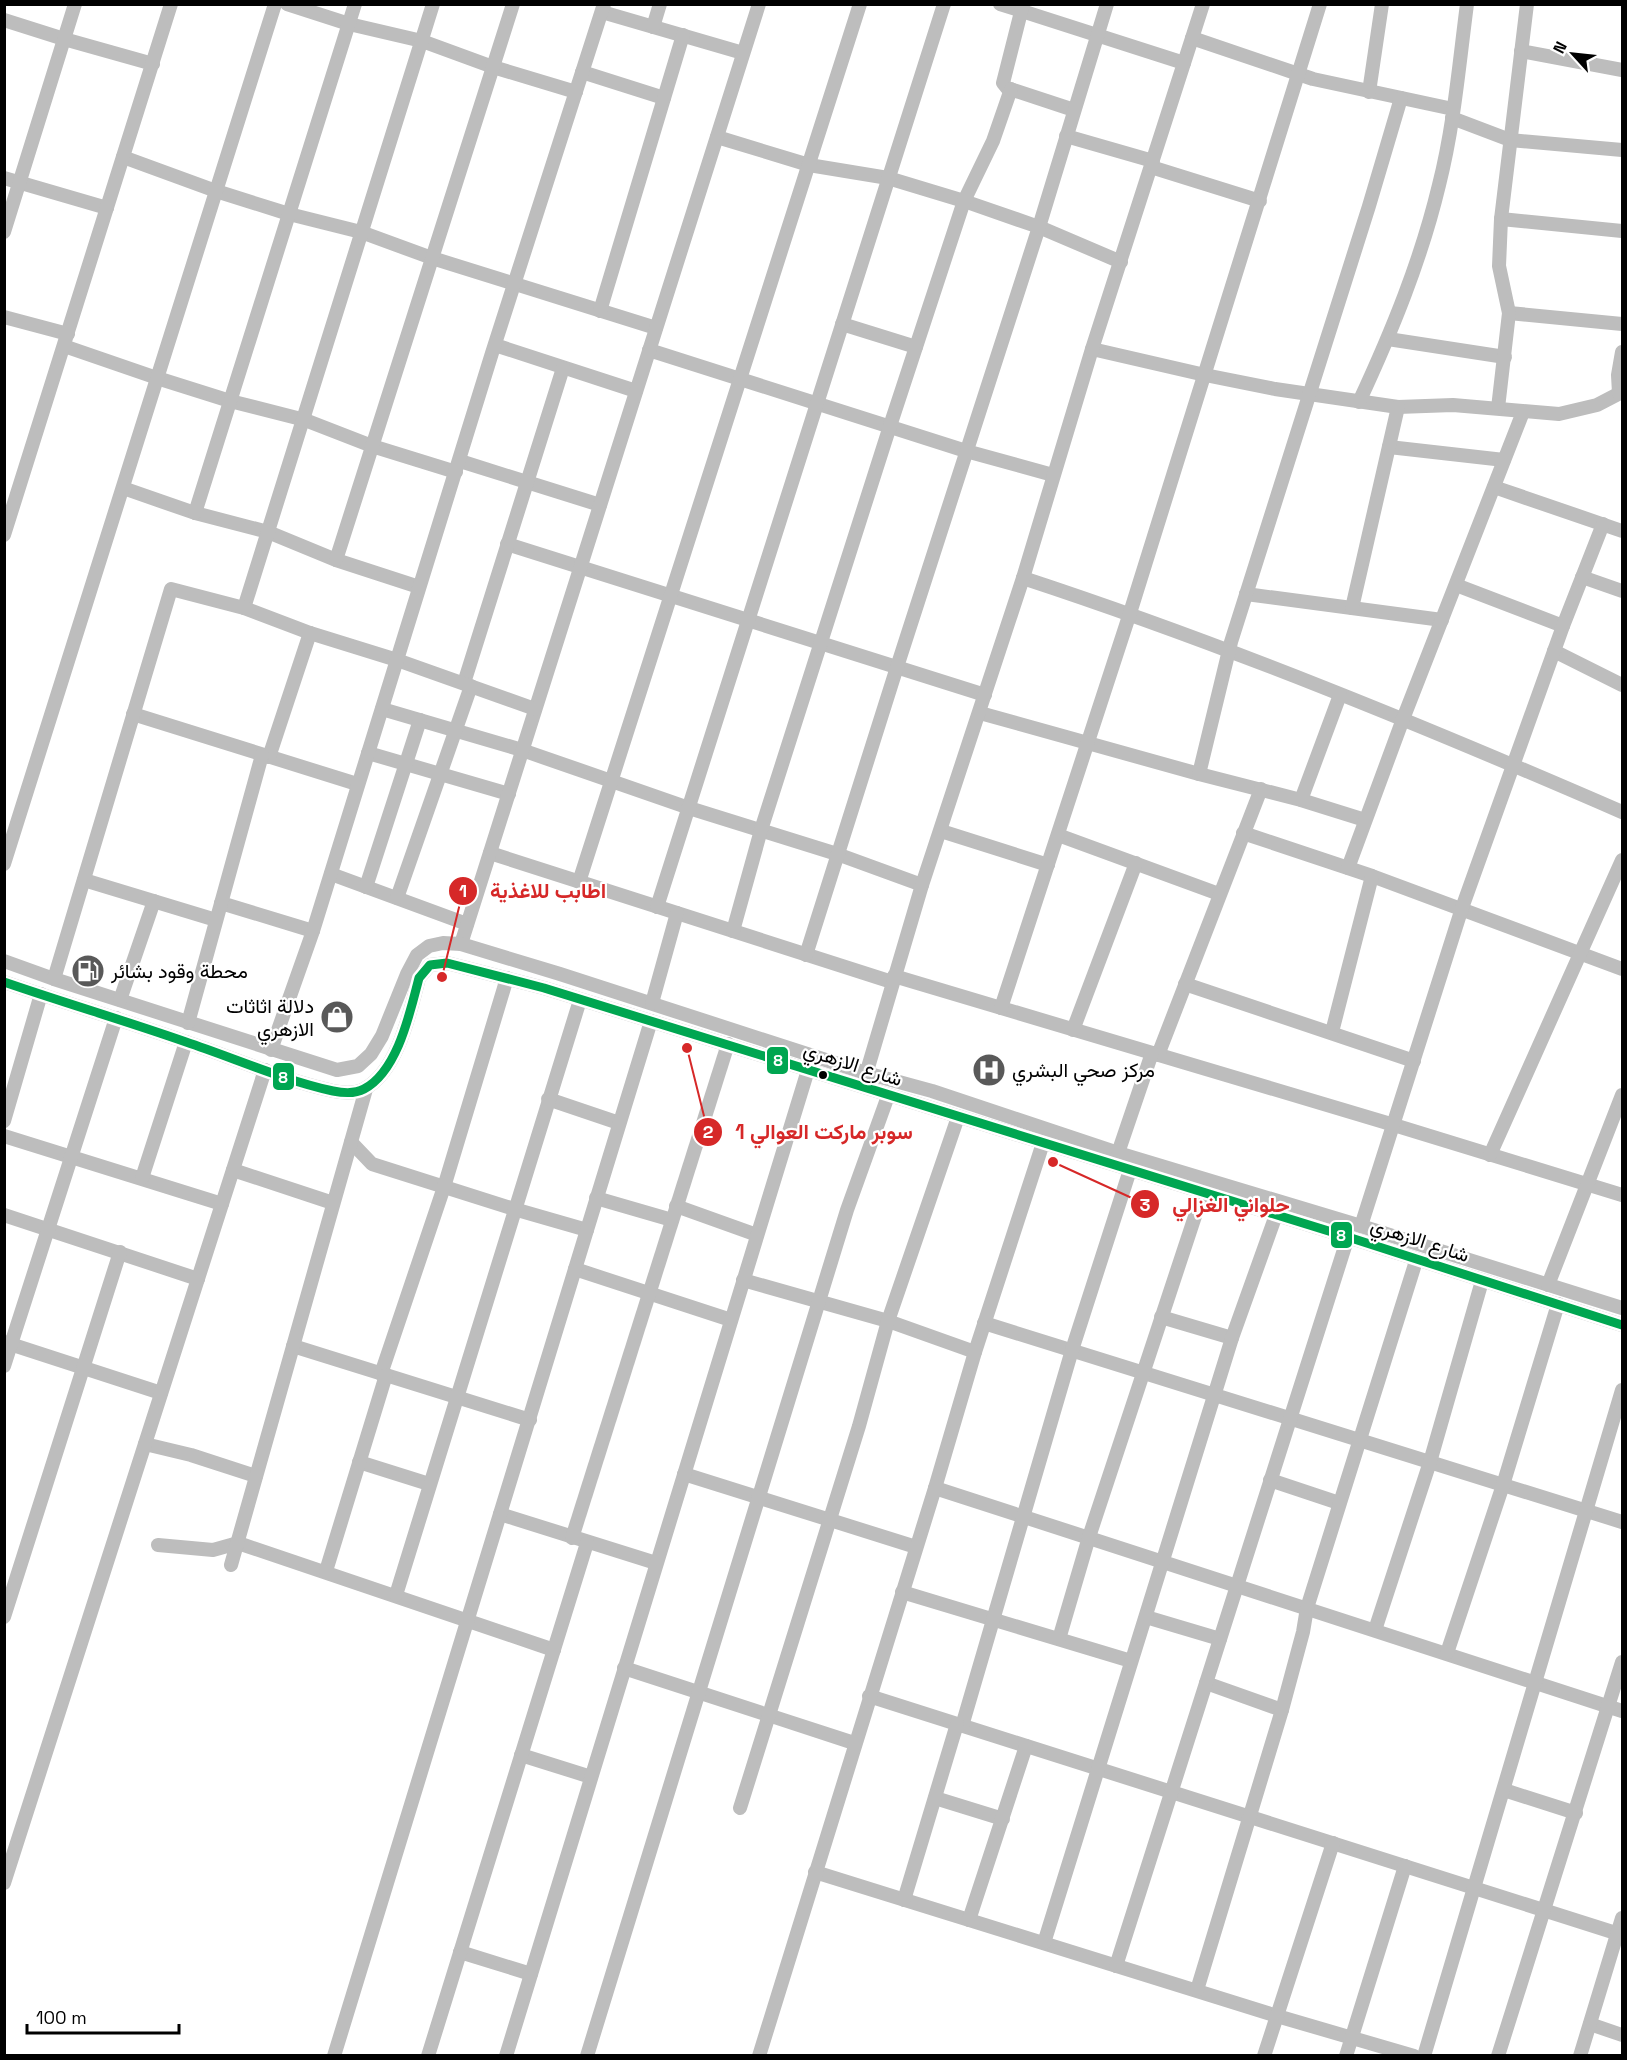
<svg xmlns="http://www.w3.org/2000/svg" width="1627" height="2060" font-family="'Space Grotesk',Vazirmatn,sans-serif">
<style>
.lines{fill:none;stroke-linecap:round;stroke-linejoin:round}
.minor{stroke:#bdbdbd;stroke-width:14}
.bus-1-casing{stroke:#fff;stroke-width:14}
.bus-1{stroke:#00a651;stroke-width:9}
.bus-dot{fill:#000;stroke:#fff;stroke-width:2}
.labels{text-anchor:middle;stroke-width:4.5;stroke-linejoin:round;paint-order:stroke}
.poi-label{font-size:20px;fill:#000;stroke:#fff;text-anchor:start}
.street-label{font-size:20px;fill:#000;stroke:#fff}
.leader{fill:none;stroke:#d62828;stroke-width:2}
.callout-dot{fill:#d62828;stroke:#fff;stroke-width:2}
.mark-label{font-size:18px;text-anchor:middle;font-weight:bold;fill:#fff}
.callout-label{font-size:21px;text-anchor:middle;font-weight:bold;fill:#d62828;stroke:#fff;stroke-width:4.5;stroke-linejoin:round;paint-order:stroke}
.line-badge{stroke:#fff;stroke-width:2}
.badge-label{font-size:16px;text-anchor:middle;font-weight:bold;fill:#fff}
</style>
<rect width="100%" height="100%" fill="#fff"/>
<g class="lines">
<g class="minor">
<polyline points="287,4 349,24 422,41 493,67 576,92"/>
<polyline points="1000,4 1184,63"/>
<polyline points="1023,4 1003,83 1007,88 1074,110"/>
<polyline points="602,12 743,53"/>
<polyline points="4,20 64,39 153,64"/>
<polyline points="653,27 660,4"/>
<polyline points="1192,38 1313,79 1453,109"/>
<polyline points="1521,51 1622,70"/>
<polyline points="582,72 664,98"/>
<polyline points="1369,92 1382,4"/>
<polyline points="1452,118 1510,140 1622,150"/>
<polyline points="1066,136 1153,161"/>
<polyline points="717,137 809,165 888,178 964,201 1039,227 1121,262"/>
<polyline points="123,157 216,191 289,214 361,232 432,258 656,328"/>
<polyline points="1151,167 1260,201"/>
<polyline points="4,178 107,208"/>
<polyline points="1501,219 1622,231"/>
<polyline points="4,232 75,4"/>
<polyline points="600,311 683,35"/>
<polyline points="1509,313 1622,324"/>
<polyline points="4,317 68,334"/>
<polyline points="842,324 916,347"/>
<polyline points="1388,339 1505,357"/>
<polyline points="495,345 636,391"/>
<polyline points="64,346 157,378 230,401 305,420 372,446 456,472"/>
<polyline points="1092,349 1205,375 1275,389 1398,407 1453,405 1559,414 1597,405 1622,392"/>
<polyline points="649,350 966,451 1053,475"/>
<polyline points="1619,393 1618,375 1622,352"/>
<path d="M 1359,402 C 1392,331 1421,260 1439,185 C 1454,126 1459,65 1467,4"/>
<polyline points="1498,408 1509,313 1499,266 1501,219 1527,4"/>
<polyline points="1389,447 1504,460"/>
<polyline points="460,461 600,505"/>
<polyline points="1494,487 1622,531"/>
<polyline points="123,488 195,513 268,532 336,560 419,587"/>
<polyline points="195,513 355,4"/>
<polyline points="4,535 171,4"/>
<polyline points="507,544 985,695"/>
<polyline points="336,560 513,4"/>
<polyline points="1582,577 1622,591"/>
<path d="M 1023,578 C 1227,645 1426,727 1622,812"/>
<polyline points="1456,585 1563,626"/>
<polyline points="1246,594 1442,620"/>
<polyline points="244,608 433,4"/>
<polyline points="1352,608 1398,407"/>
<polyline points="1554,651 1622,685"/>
<polyline points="464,683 563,368"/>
<polyline points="382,709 522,750 689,808 837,854 922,885"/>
<polyline points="980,713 1199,774 1301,800 1365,820"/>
<polyline points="133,714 357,784"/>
<polyline points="368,753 509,794"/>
<polyline points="269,757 310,633"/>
<polyline points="1199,774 1231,642 1369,206 1401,98"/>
<polyline points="1301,800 1340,695"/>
<polyline points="941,831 1048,865"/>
<polyline points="1243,833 1372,876 1622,969"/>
<polyline points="1058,835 1219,894"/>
<polyline points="490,853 892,982"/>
<polyline points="4,864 275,4"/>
<polyline points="1348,868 1403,719 1523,412"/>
<polyline points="331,874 467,924"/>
<polyline points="84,880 216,920"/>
<polyline points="579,882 860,4"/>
<polyline points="366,887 420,720"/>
<polyline points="397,898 471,686"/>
<polyline points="221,903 313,931"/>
<polyline points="657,907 944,4"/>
<polyline points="733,931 761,830 890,426 964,201 993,141 1011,89"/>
<polyline points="461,944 759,4"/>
<polyline points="806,955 897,667 1039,227 1107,4"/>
<polyline points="4,961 54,979 337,1070 358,1066 371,1054 382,1036 407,974 417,955 429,946 443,943 461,944 560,974 866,1073 932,1091 1118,1153 1361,1226 1622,1308"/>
<polyline points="894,976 1394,1125 1622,1195"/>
<polyline points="54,979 171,589 244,608 310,633 397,660 535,709"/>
<path d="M 4,982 C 65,1003 126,1021 186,1042 C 234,1058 283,1080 333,1091 C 343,1093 355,1094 364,1089 C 398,1071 410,1012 419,978 L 430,965 L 447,963 L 544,988 L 1348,1237 L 1622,1325"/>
<polyline points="1185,984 1414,1061"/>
<polyline points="120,1000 154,901"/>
<polyline points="652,1003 677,913"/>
<polyline points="1001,1008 1130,613 1320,4"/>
<polyline points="188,1023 262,755"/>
<polyline points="1073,1030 1136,863"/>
<polyline points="1332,1032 1372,876"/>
<polyline points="271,1050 313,931 492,353 604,4"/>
<polyline points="1158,1055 1261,789"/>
<polyline points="864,1081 922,885 1023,578 1092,349 1203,4"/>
<polyline points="548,1099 619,1123"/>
<polyline points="4,1121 41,994"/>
<polyline points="4,1136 222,1204"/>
<polyline points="351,1142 372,1164 514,1209 587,1230"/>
<polyline points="1118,1153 1152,1053"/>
<polyline points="1490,1155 1622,860"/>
<polyline points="233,1170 333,1203"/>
<polyline points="142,1178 186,1042"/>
<polyline points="596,1198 672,1220"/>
<polyline points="676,1206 757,1235"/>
<polyline points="4,1215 198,1279"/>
<polyline points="1361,1226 1462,908 1563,626 1603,524"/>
<polyline points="575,1269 731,1320"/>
<polyline points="743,1280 888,1321 975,1352"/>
<polyline points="1548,1285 1622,1095"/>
<polyline points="1161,1317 1232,1338"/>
<polyline points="984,1323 1622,1522"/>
<polyline points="4,1342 161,1393"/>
<polyline points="293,1346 530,1420"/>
<polyline points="4,1366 116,1018"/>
<polyline points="381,1374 444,1187 507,978"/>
<polyline points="145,1444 191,1455 256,1476"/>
<polyline points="359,1462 429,1484"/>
<polyline points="684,1474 916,1547"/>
<polyline points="1270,1480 1339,1503"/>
<polyline points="935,1488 1622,1711"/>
<polyline points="500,1514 656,1563"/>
<polyline points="572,1538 728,1044"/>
<polyline points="158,1545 213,1550 238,1543 554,1650"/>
<polyline points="231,1565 366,1089"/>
<polyline points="326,1571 386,1375"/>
<polyline points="902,1592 1131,1661"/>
<polyline points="396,1595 580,1000"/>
<polyline points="4,1617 120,1252"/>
<polyline points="1146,1617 1220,1639"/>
<polyline points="1375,1630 1430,1462 1482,1281"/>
<polyline points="1059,1639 1089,1537 1203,1192"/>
<polyline points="1447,1653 1503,1485 1558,1304"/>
<polyline points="624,1668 854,1743"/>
<polyline points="1206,1683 1282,1710"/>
<polyline points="869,1696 1622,1935"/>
<polyline points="962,1726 1072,1350 1130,1170"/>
<polyline points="521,1755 591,1777"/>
<polyline points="1504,1790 1576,1813"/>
<polyline points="935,1798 1003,1819"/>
<polyline points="740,1808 859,1426 888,1321 958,1117"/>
<polyline points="815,1872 1277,2016 1414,2056"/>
<polyline points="4,1883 265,1070"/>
<polyline points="904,1900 957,1724"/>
<polyline points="969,1920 1026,1746"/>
<polyline points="1044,1943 1232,1338 1276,1215"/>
<polyline points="460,1952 531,1974"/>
<polyline points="1116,1966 1348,1237"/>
<polyline points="1197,1990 1282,1710 1303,1632 1307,1608 1416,1261"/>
<polyline points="1590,2024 1622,2035"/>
<polyline points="334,2056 651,1021"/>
<polyline points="428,2056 587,1543"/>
<polyline points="506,2056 808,1070"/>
<polyline points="587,2056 847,1210 888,1096"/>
<polyline points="759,2056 935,1488 975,1352 1043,1143"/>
<polyline points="1264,2056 1333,1843"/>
<polyline points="1346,2056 1405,1866"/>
<polyline points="1424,2056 1622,1390"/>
<polyline points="1498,2056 1622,1662"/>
<polyline points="1580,2056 1622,1918"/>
</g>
<defs>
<path id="bus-1" d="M 4,982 C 65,1003 126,1021 186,1042 C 234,1058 283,1080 333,1091 C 343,1093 355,1094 364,1089 C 398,1071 410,1012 419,978 L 430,965 L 447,963 L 544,988 L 1348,1237 L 1622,1325"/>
</defs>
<use href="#bus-1" class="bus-1-casing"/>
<use href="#bus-1" class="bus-1"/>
</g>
<defs>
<symbol id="fuel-disc" viewBox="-11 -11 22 22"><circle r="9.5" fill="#595959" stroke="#fff"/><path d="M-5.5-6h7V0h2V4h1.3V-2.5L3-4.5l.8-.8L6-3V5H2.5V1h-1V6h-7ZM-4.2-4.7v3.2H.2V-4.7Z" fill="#fff"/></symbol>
<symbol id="shop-disc" viewBox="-11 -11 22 22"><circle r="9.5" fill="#595959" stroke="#fff"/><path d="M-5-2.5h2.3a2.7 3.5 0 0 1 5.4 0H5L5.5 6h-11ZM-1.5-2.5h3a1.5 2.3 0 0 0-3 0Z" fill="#fff"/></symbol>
<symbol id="hospital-disc" viewBox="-11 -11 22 22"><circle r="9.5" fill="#595959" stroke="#fff"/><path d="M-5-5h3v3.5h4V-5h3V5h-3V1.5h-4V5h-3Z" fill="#fff"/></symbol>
</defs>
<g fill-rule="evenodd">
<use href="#fuel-disc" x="69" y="952" width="38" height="38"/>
<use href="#shop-disc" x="318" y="998" width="38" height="38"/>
<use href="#hospital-disc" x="970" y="1051" width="38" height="38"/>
</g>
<circle class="bus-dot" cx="823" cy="1075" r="5"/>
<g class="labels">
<g class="poi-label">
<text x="111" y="978">محطة وقود بشائر</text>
<text x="314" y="1013" text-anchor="end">دلالة اثاثات<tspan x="314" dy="23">الازهري</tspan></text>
<text x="1012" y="1077">مركز صحي البشري</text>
</g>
<g class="street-label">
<text transform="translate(853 1064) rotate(18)" y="7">شارع الازهري</text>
<text transform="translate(1420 1240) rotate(18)" y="7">شارع الازهري</text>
</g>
</g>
<path class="leader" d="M442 977L463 891M687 1048L708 1132M1053 1162L1145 1204"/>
<g class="callout-dot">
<circle cx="442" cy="977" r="6"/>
<circle cx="687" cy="1048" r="6"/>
<circle cx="1053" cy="1162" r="6"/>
<circle cx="463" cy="891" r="15"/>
<circle cx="708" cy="1132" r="15"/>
<circle cx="1145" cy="1204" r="15"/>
</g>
<g class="mark-label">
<text x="463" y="897">1</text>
<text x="708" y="1138">2</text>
<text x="1145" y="1211">3</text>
</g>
<g class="callout-label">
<text x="548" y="898">اطابب للاغذية</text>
<text x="824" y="1139">سوبر ماركت العوالي 1</text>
<text x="1231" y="1212">حلواني الغزالي</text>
</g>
<g class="line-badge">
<rect x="766" y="1046" width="23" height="29" rx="6" fill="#00a651"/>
<rect x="272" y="1062" width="23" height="29" rx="6" fill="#00a651"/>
<rect x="1330" y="1221" width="23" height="28" rx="6" fill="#00a651"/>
</g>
<g class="badge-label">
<text x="778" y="1066">8</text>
<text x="283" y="1083">8</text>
<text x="1341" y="1241">8</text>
</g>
<rect width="1627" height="2060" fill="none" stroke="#000000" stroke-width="12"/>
<g transform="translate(1573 54) rotate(297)" stroke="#ffffff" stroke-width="4.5" paint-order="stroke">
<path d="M0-4.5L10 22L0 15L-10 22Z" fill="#000000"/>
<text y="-9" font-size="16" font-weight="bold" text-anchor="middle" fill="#000000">N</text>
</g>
<path d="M27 2024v9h152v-9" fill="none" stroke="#000000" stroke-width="3"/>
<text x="36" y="2024" font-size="18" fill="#000000" stroke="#ffffff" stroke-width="4.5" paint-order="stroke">100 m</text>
</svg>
